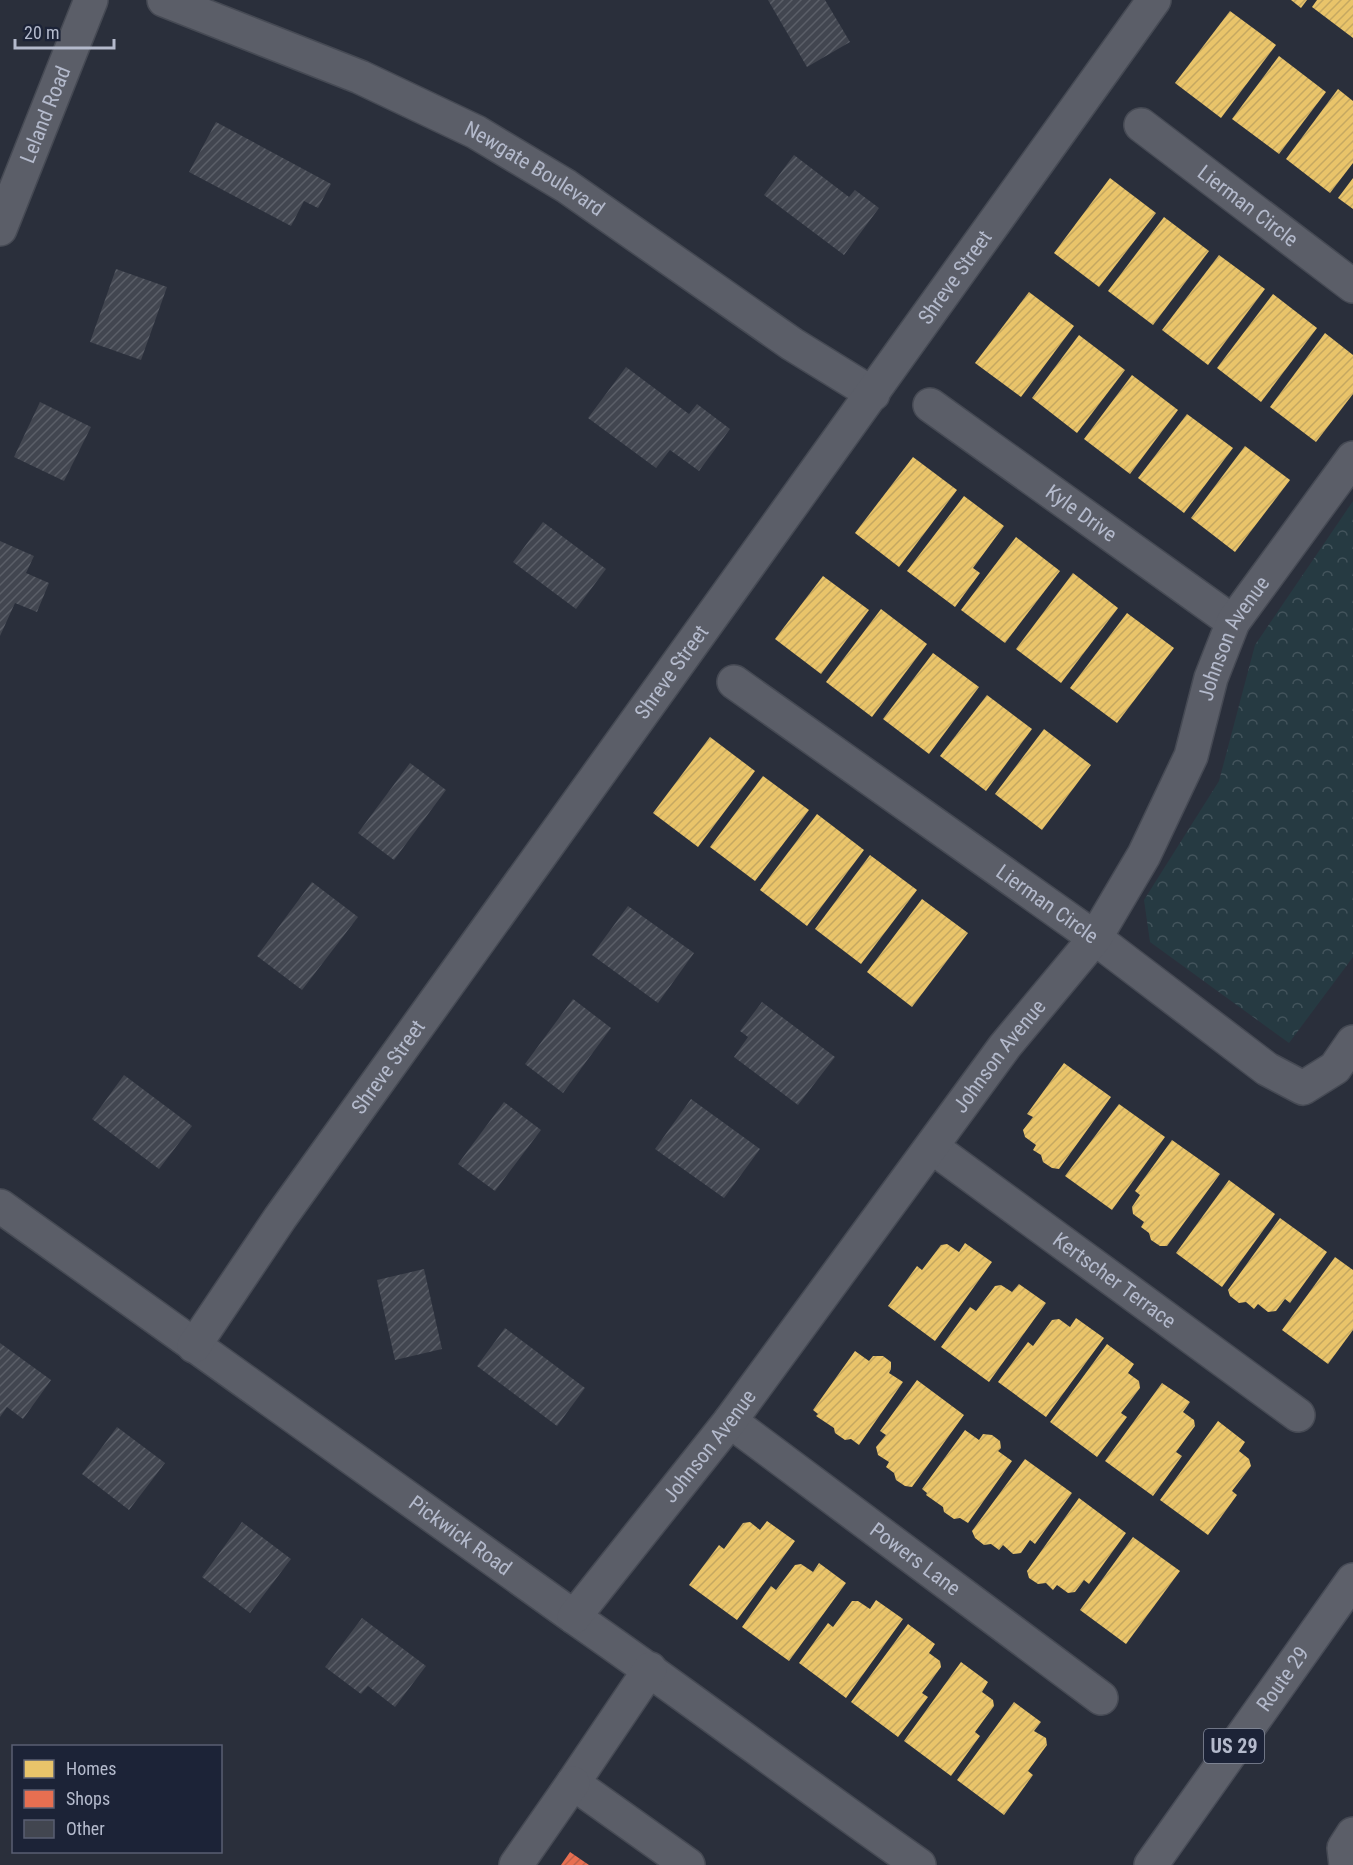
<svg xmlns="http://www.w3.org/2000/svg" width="1353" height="1865" font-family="'Roboto Condensed',sans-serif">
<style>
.forest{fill:url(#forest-crowns)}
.homes{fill:url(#homes-hatch)}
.shops{fill:url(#shops-hatch)}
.building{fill:url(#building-hatch)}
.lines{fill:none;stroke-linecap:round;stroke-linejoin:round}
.minor-casing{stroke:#464a54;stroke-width:36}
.major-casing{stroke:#484c57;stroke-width:36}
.minor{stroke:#5b5e68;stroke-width:33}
.major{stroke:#5d606a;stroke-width:33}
.labels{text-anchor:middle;stroke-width:6;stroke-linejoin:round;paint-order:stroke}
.shield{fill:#1c2337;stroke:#868d9f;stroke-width:1.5}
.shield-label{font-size:20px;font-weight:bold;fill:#b4bacc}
.street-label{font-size:21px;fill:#b4bacc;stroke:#1c2337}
</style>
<defs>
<pattern id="forest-crowns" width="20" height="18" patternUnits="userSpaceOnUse" patternTransform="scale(1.5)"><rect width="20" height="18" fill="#263a42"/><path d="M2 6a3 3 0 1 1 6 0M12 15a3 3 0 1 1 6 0" fill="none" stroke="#43545c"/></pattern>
<pattern id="homes-hatch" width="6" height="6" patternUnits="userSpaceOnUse" patternTransform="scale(1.5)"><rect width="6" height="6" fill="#e9c46a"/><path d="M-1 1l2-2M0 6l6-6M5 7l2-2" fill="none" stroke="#c5a861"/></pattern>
<pattern id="shops-hatch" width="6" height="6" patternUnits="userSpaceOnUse" patternTransform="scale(1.5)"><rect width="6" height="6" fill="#e76f51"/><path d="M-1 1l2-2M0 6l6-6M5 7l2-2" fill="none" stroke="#bb614c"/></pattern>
<pattern id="building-hatch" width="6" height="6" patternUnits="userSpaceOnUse" patternTransform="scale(1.5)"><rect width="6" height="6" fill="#424650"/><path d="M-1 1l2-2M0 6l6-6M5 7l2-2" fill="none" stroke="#5b5f68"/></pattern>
</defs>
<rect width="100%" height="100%" fill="#2a2f3b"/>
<polygon class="forest" points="1353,501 1353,957 1289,1043 1150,942 1144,900 1219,781 1255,645"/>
<g class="homes">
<polygon points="1291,0 1307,0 1301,8"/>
<polygon points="1317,0 1353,0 1353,38 1312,7"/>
<polygon points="1230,11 1276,45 1221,118 1175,83"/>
<polygon points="1279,56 1326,92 1279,154 1232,119"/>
<polygon points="1338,89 1353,101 1353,163 1330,193 1286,159"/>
<polygon points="1110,178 1156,213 1099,287 1054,253"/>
<polygon points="1353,178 1353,209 1338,198"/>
<polygon points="1164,217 1209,251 1153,325 1108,291"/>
<polygon points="1219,255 1265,289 1208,365 1162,330"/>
<polygon points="1029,292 1074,326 1021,397 975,363"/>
<polygon points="1273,294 1317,328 1261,402 1217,368"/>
<polygon points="1325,333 1353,355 1353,394 1316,442 1270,407"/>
<polygon points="1079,335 1125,370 1077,433 1032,398"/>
<polygon points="1132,375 1178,410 1130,474 1084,439"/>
<polygon points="1187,414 1233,448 1184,513 1138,478"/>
<polygon points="1245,446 1290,480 1235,552 1191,518"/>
<polygon points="913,457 957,490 899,567 855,533"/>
<polygon points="964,496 1004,526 973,568 980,573 955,607 907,571"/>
<polygon points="1016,537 1060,571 1005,643 961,610"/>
<polygon points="1073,573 1118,608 1061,683 1016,649"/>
<polygon points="823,576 869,610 821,674 775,639"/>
<polygon points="881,609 927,644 872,717 826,682"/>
<polygon points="1127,613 1174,648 1117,723 1070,688"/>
<polygon points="933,653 979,687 929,754 883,719"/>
<polygon points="987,695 1032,729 986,791 940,756"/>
<polygon points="1044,729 1091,765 1042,830 995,794"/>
<polygon points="710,737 755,771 698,847 653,813"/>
<polygon points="763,776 809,810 755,881 710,847"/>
<polygon points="817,814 864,850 807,926 760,890"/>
<polygon points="870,855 917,890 861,964 815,929"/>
<polygon points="922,899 968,933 912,1007 867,972"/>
<polygon points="1064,1063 1111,1097 1059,1169 1052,1168 1043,1162 1041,1155 1033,1150 1036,1145 1025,1137 1023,1130 1033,1117 1027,1114"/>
<polygon points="1119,1104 1165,1137 1112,1210 1065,1176"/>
<polygon points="1172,1140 1220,1174 1167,1246 1160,1246 1151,1240 1149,1233 1141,1227 1144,1222 1133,1214 1132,1207 1140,1195 1135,1191"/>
<polygon points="1229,1180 1275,1214 1222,1287 1176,1253"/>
<polygon points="1280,1218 1327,1252 1290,1303 1285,1299 1276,1311 1268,1312 1258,1304 1254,1309 1246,1302 1239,1303 1230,1296 1228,1290"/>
<polygon points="965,1243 992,1262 935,1341 888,1306 917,1266 922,1270 941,1245 947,1244 959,1252"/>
<polygon points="1335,1257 1353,1270 1353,1330 1328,1364 1282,1330"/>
<polygon points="1019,1284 1046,1303 989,1382 941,1347 970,1307 976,1311 995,1286 1001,1285 1012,1292"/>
<polygon points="1076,1318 1104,1338 1046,1417 998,1382 1028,1342 1033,1346 1052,1320 1059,1319 1070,1327"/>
<polygon points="1107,1344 1134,1364 1128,1373 1139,1381 1140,1388 1121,1413 1127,1417 1097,1457 1050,1422"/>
<polygon points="855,1351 869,1361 873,1356 883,1356 891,1362 891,1369 889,1373 903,1382 859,1445 851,1439 845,1440 835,1433 834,1428 816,1416 818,1414 813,1410"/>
<polygon points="917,1380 964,1415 912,1487 905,1486 896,1480 894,1473 886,1467 889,1462 878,1455 876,1447 886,1435 880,1431"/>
<polygon points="1162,1383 1190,1402 1183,1412 1194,1420 1195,1426 1176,1452 1182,1456 1153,1496 1105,1461"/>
<polygon points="1218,1421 1245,1442 1239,1451 1249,1459 1251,1466 1232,1491 1237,1495 1208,1535 1160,1500"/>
<polygon points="965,1430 979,1440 983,1434 992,1435 1000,1441 1001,1448 998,1451 1012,1461 968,1523 960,1518 954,1519 944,1512 943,1507 926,1495 927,1493 922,1489"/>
<polygon points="1025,1459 1072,1493 1035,1544 1030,1540 1021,1553 1013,1554 1003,1545 999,1550 991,1544 984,1545 975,1538 972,1531"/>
<polygon points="1079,1498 1126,1533 1089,1584 1084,1580 1075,1592 1068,1593 1057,1585 1053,1590 1046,1583 1038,1584 1029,1578 1027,1571"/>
<polygon points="767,1521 795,1541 737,1620 689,1585 719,1545 724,1549 743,1523 750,1522 760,1530"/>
<polygon points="1133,1537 1180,1571 1126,1644 1080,1610"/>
<polygon points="819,1563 846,1583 789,1661 742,1627 771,1586 776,1590 795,1565 801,1564 813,1572"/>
<polygon points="876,1600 903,1619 846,1698 799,1663 828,1623 833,1627 852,1601 858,1601 870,1609"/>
<polygon points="908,1624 935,1644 929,1653 940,1661 941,1667 922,1693 928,1697 898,1737 851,1702"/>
<polygon points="961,1662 988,1682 982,1692 993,1700 994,1706 975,1732 980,1736 951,1776 904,1741"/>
<polygon points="1014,1702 1041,1722 1034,1731 1046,1738 1047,1745 1028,1771 1033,1775 1004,1815 957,1780"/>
</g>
<polygon class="shops" points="570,1852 589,1865 561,1865"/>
<g class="building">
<polygon points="768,0 825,0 850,42 807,67"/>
<polygon points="216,122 331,184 318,208 304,201 291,226 189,172"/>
<polygon points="794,155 849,197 855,190 879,208 844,255 764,195"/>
<polygon points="116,269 167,287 141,360 90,342"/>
<polygon points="626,367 689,414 697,404 730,429 699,471 670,450 656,468 588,418"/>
<polygon points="40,402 91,427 64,481 14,457"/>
<polygon points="543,522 606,569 576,609 513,562"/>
<polygon points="0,541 34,556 26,573 49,583 37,612 15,603 0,636"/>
<polygon points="410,763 446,790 394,860 358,833"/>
<polygon points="312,882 358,917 302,990 257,956"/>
<polygon points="628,906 694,953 658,1003 592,955"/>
<polygon points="573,999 611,1028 563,1093 525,1064"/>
<polygon points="762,1002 835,1057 798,1105 734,1057 748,1037 740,1031"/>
<polygon points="124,1075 192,1126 159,1169 92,1119"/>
<polygon points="691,1099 760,1149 724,1198 655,1149"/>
<polygon points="504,1102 541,1130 495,1191 458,1164"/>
<polygon points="424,1269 442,1349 395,1360 377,1280"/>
<polygon points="505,1328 585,1388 557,1426 477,1366"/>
<polygon points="0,1343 51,1380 23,1419 7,1407 0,1417"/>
<polygon points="117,1427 165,1463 129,1510 82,1474"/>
<polygon points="242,1522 291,1559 250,1613 202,1577"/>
<polygon points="362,1618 426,1666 395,1707 368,1686 361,1694 325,1667"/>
</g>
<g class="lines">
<defs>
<g id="minor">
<path id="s1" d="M 164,0 L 360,77 L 476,132 L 566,186 L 792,344 L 873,394"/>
<path id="s2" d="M 1141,125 L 1353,286"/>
<path id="s3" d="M 0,229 L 91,0"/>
<path id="s4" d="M 930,405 L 1233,622"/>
<path id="s5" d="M 734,682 L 1095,938 L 1267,1069 L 1303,1088 L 1335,1068 L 1353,1042"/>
<path id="s6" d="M 932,1147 L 1298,1415"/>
<path id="s7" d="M 0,1206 L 574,1617 C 691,1698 803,1784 919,1865"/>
<path id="s8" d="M 194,1346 L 280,1218 L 1154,0"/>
<path id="s9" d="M 730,1421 L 1101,1698"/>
<path id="s10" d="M 574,1617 L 730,1421 L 1005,1046 L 1095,938 L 1144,855 L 1191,756 L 1211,678 L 1233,622 L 1353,458"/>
<polyline points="650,1669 573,1783 688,1865"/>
<polyline points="516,1865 573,1783"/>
<polyline points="1346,1865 1344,1848 1353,1834"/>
</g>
<g id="major">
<path id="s11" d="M 1151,1865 L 1353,1580"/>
</g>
</defs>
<use href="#minor" class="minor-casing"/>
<use href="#major" class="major-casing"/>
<use href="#minor" class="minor"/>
<use href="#major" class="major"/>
</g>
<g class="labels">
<rect class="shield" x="1204" y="1729" width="60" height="34" rx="4.5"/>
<g class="shield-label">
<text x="1234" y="1753">US 29</text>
</g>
<g class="street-label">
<text dy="7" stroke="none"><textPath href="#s3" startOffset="123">Leland Road</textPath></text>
<text dy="7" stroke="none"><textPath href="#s1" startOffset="408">Newgate Boulevard</textPath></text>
<text dy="7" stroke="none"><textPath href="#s2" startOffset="134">Lierman Circle</textPath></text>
<text dy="7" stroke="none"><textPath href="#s8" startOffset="1312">Shreve Street</textPath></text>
<text dy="7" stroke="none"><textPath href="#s4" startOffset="186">Kyle Drive</textPath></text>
<text dy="7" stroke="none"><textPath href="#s10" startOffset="1188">Johnson Avenue</textPath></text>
<text dy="7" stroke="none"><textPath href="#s8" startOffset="826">Shreve Street</textPath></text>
<text dy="7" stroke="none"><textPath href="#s5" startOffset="384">Lierman Circle</textPath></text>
<text dy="7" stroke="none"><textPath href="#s10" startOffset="704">Johnson Avenue</textPath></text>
<text dy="7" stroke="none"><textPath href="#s8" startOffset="340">Shreve Street</textPath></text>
<text dy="7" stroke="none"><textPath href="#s6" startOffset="226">Kertscher Terrace</textPath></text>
<text dy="7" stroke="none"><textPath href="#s10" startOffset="218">Johnson Avenue</textPath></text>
<text dy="7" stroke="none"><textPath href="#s7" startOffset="566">Pickwick Road</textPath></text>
<text dy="7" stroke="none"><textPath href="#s9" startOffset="231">Powers Lane</textPath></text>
<text dy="7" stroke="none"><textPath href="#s11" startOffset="228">Route 29</textPath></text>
</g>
</g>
<rect x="12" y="1745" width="210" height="108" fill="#1c2337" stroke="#595f73" stroke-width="1.5"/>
<rect x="24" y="1760" width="30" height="18" fill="#e9c46a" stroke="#595f73" stroke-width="1.5"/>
<text x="66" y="1775" font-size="18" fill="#b4bacc">Homes</text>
<rect x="24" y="1790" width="30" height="18" fill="#e76f51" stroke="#595f73" stroke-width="1.5"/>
<text x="66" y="1805" font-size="18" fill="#b4bacc">Shops</text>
<rect x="24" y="1820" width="30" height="18" fill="#424650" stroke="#595f73" stroke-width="1.5"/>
<text x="66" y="1835" font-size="18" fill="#b4bacc">Other</text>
<path d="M15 39v9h99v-9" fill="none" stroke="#b4bacc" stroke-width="3"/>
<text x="24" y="39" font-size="18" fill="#b4bacc" stroke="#1c2337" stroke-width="4.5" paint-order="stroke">20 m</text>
</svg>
